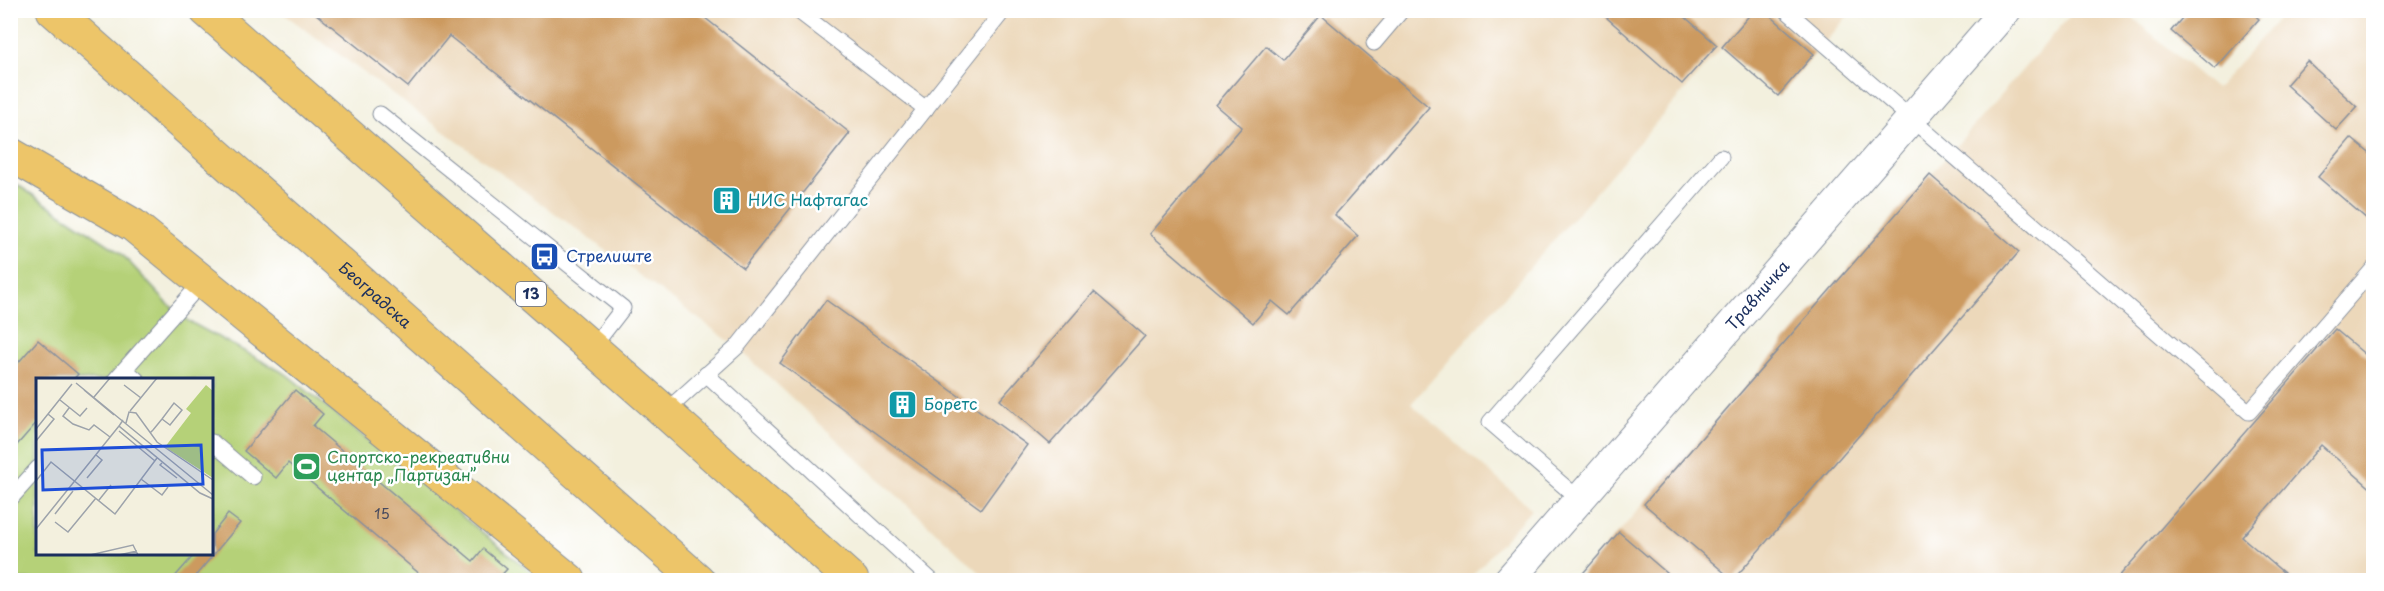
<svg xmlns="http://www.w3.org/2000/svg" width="2384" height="591" font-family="'Playpen Sans',sans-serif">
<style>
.built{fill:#ecd8ba}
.green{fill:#b5d178;stroke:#68806b;stroke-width:1.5;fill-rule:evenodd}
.building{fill:#cc9a5f}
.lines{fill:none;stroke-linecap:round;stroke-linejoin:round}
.service-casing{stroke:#87909e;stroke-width:17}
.minor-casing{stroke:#87909e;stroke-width:32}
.primary-casing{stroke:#87909e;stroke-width:35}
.service{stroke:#fff;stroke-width:15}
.minor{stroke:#fff;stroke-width:30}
.primary{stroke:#edc569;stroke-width:33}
.labels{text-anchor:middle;stroke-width:5;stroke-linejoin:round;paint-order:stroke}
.number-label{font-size:14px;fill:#474a5e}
.shield{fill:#fff;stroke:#5f6d8e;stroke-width:1.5}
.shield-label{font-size:15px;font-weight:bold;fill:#1b2f5e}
.culture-label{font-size:16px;fill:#0d838f;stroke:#fff;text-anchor:start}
.transit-label{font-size:16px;fill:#164399;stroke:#fff;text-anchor:start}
.street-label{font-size:16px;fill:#1b2f5e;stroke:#fff}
.leisure-label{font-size:16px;fill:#27864d;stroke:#fff;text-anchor:start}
.inset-road{fill:none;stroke:#9da3ab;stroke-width:1.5}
.view{fill:#1d4ed8;fill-opacity:0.15;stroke:#1d4ed8;stroke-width:3}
.inset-edge{fill:none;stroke:#1b2f5e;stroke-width:3}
</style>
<rect width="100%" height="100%" fill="#fff"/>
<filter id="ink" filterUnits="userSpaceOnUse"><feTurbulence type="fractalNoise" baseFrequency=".0167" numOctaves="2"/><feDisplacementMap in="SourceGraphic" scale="12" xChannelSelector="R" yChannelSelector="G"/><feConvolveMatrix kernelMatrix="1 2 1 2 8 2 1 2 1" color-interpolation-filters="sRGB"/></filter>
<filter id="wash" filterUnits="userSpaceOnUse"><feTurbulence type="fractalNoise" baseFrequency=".008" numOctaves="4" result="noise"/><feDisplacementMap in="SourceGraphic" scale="24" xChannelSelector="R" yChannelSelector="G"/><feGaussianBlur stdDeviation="1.35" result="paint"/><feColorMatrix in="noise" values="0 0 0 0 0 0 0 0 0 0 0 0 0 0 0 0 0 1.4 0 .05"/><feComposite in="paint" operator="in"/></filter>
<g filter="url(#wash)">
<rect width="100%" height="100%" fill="#f3f0de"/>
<g class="built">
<polygon points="280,11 1852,11 1778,96 1722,47 1411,404 1532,509 1468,580 988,580 737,347"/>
<polygon points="2074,11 2125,11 2216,89 2285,11 2373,11 2373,580 1675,580 1619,532"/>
</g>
<path class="green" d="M 10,180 L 120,252 L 166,302 L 188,321 L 286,374 L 541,580 L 11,580 ZM 38,380 L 212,380 L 212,554 L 38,554 Z"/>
<g id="blocks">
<g class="building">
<polygon points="311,10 695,10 850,133 743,268 449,36 408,87"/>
<polygon points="1598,10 1677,10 1717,45 1682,84"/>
<polygon points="1754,10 1764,10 1814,54 1778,96 1722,47"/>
<polygon points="2189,10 2249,10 2259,19 2215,69 2171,31"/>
<polygon points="1321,15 1429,107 1335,215 1358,236 1289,315 1272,301 1253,323 1150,234 1242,127 1216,105 1266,46 1283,60"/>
<polygon points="2307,61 2357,107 2336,130 2286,85"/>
<polygon points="2351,138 2374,157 2374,225 2318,177"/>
<polygon points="1930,175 2019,252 1733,580 1644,504"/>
<polygon points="1094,292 1145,336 1050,444 1000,400"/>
<polygon points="826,300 1027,445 981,509 780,363"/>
<polygon points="2335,329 2374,362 2374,491 2321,445 2242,537 2292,580 2116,580"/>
<polygon points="38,340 78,374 73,380 38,380 38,421 10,453 10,372"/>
<polygon points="295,390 323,414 313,426 473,561 483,549 507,569 497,580 427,580 288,463 276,478 244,451"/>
<polygon points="228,514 240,523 192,580 172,580 195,554 212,554 212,534"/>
<polygon points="1619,532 1675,580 1577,580"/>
</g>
</g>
</g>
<g filter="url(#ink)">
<use href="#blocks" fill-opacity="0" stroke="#87909e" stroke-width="1.5"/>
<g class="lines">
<defs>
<g id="service">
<polyline points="797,10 926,109"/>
<polyline points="1786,10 2249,412 2374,268"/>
<polyline points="1374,43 1402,10"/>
<polyline points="380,114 623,308 592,348"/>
<polyline points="125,369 137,380"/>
<polyline points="706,374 931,580"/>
<polyline points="115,380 202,282"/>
<polyline points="665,412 737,347 1004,10"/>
<polyline points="212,442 253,477"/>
<polyline points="12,497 38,468"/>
<polyline points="1580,500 1490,422 1721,157"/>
</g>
<g id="minor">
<path id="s1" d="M 1509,580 L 2006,10"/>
</g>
<g id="primary">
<path id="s2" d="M 53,10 L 698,580"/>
<polyline points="206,10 665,412 852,580"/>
<polyline points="10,154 133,225 569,580"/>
</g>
</defs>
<use href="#service" class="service-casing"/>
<use href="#minor" class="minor-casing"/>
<use href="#primary" class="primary-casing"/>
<use href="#service" class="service"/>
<use href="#minor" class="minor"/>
<use href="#primary" class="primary"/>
</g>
</g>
<defs>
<symbol id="building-square" viewBox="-11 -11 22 22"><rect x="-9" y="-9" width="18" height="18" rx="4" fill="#0f9aa8" stroke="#fff"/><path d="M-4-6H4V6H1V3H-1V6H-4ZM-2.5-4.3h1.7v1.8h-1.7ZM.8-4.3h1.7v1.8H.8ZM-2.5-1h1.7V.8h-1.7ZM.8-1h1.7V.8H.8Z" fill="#fff"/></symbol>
<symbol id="bus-square" viewBox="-11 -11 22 22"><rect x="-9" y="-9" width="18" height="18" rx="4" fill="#1a4fb4" stroke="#fff"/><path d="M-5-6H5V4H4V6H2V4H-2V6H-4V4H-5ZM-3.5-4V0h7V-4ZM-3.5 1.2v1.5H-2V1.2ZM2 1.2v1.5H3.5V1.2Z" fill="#fff"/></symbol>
<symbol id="stadium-square" viewBox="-11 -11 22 22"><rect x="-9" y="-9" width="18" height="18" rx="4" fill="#2e9e5b" stroke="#fff"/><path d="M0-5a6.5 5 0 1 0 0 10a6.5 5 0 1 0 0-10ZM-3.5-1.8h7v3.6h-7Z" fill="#fff"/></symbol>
</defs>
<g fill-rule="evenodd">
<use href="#building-square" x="710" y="184" width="33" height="33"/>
<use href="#bus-square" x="528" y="240" width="33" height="33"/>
<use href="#building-square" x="886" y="388" width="33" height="33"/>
<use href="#stadium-square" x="290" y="450" width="33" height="33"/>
</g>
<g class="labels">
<g class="number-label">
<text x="382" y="519">15</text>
</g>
<rect class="shield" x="516" y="282" width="30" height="24" rx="4.5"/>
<g class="shield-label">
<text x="531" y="299">13</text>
</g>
<g class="culture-label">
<text x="748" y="206">НИС Нафтагас</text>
<text x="924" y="410">Боретс</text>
</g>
<g class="transit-label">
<text x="566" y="262">Стрелиште</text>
</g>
<g class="street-label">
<text dy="6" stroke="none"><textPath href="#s2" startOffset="430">Београдска</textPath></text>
<text dy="6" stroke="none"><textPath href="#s1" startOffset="378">Травничка</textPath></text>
</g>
<g class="leisure-label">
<text x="327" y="463">Спортско-рекреативни<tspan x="327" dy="18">центар „Партизан”</tspan></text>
</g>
</g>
<g transform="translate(36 378)">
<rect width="177" height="177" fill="#f3f0de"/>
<path d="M 170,7 L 177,13 L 177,100 L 129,69 L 155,35 L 150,31 Z" fill="#b5d178"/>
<path class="inset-road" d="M 40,5 L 177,117M 88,7 L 105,20M 48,12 L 78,37M 58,19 L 74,0M 24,22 L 44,38 L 51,30M 33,30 L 27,38 L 37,46 L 53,52 L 58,47 L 74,59M 94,33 L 121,0M 87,42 L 83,48 L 164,115 L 177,121M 90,45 L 93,34 L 100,35 L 121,64 L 177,102M 0,51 L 36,6M 83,53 L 119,83M 114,55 L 117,52 L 126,41 L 138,25 L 146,32 L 134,47 L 126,41M 0,63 L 18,41 L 12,36M 126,85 L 124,87 L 141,100M 51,100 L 66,82 L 60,77M 105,101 L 126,117 L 132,109M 0,103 L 15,84 L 79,136 L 121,80M 63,122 L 75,107M 19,136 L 37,113M 19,144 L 32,154 L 60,120M 0,151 L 83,48M 54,177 L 97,167 L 102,177M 83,177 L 101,173"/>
<path class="view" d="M 165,67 L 167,106 L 7,112 L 6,72 Z"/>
<rect width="177" height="177" class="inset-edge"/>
</g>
<rect width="2384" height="591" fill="none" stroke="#fff" stroke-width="36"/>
</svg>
